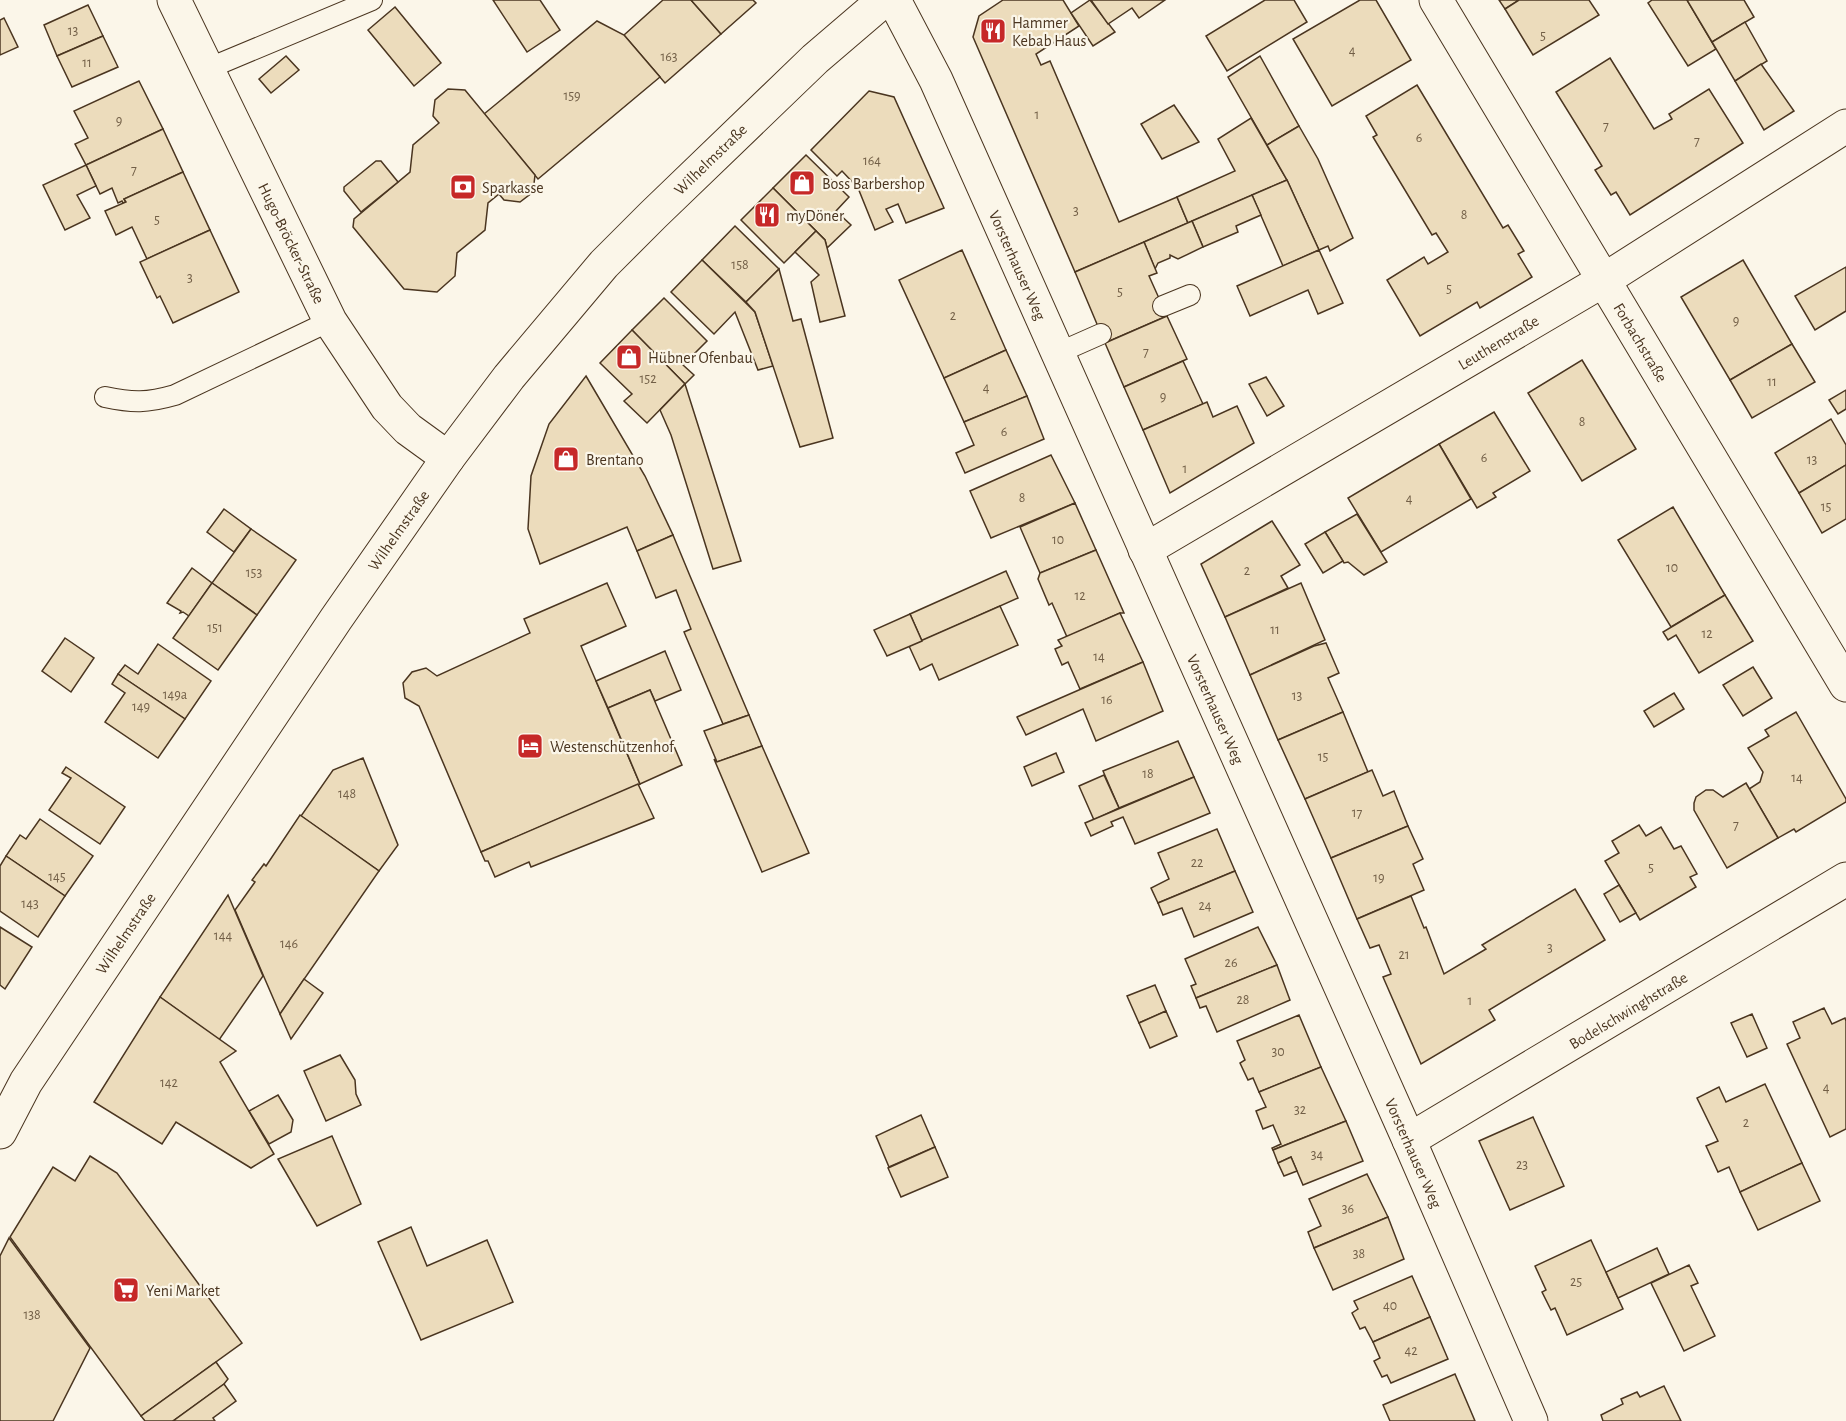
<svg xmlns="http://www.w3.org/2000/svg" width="1846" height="1421" font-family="'Alegreya Sans',sans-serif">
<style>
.building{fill:#ecdcbc;stroke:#4a3520;stroke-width:1.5}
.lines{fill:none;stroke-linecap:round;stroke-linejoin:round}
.service-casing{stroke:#4a3520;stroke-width:22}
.minor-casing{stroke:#4a3520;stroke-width:35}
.secondary-casing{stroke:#4a3520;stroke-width:35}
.service{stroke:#fbf6e9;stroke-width:20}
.minor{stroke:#fbf6e9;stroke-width:33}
.secondary{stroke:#fbf6e9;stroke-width:33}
.labels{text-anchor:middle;stroke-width:4.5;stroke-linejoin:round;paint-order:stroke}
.number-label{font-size:14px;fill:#725f47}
.poi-label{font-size:16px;fill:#4a3520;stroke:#fbf6e9;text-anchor:start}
.street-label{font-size:16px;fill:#4a3520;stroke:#fbf6e9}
</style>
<rect width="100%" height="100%" fill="#fbf6e9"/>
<g class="building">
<polygon points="493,0 540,0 560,30 527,52"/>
<polygon points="663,0 691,0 721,34 665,83 624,35"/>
<polygon points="691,0 753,0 756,3 721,34"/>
<polygon points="1003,0 1063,0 1079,26 1036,54 1041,65 1050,61 1119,222 1177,197 1188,223 1075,272 973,37 979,16"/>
<polygon points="1090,0 1115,32 1093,46 1071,13"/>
<polygon points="1091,0 1165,0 1139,18 1132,8 1108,24"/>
<polygon points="1265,0 1294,0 1307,22 1227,71 1206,36"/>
<polygon points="1360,0 1376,0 1411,60 1332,106 1293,39"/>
<polygon points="1499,0 1519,0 1505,9"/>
<polygon points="1519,0 1589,0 1599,15 1533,55 1505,9"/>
<polygon points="1652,0 1687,0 1716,49 1688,66 1648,3"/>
<polygon points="1687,0 1744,0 1754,17 1712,42"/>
<polygon points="88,5 103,36 57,56 44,25"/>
<polygon points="395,7 441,63 414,86 368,30"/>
<polygon points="4,18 18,47 0,55 0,20"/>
<polygon points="597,21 624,35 660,77 538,179 484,114"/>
<polygon points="1745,22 1767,61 1735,81 1712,42"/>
<polygon points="103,36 118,67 72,87 57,56"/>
<polygon points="286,56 299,70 271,93 259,79"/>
<polygon points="1260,56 1299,126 1267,145 1228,77"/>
<polygon points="1610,58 1654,129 1672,119 1669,114 1709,89 1743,143 1630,215 1616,192 1611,195 1595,170 1602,166 1556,92"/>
<polygon points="1761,64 1794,111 1764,130 1735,81"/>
<polygon points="139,81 163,129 86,165 75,144 88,138 74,111"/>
<polygon points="1417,85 1503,228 1508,225 1524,251 1518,254 1532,277 1480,308 1477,302 1420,336 1387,280 1424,257 1428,264 1448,252 1436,233 1432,235 1373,137 1377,135 1366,116"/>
<polygon points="448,89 465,90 535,175 533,192 520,202 504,200 499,194 488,203 485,230 457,253 455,276 437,292 404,289 353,227 354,219 410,172 413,145 439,123 433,116 435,100"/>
<polygon points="869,91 894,97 944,208 906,223 898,204 886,209 893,222 875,230 858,188 842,171 837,176 811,150"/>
<polygon points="1174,105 1199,142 1162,159 1141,124"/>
<polygon points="1251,118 1287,180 1188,223 1177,197 1235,171 1218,139"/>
<polygon points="1299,126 1318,159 1353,238 1330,251 1328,246 1319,250 1287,180 1267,145"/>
<polygon points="163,129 183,172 124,199 126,202 123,203 122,201 118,203 112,188 100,194 86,165"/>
<polygon points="806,155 849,197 836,211 851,225 827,248 825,240 773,188"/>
<polygon points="376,161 381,161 398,182 361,212 344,191 344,187"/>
<polygon points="86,165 96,186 77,195 90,218 65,230 43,185"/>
<polygon points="183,172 210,230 147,259 132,227 116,235 105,211 126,202 124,199"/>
<polygon points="1287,180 1319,250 1283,266 1252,195"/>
<polygon points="773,188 816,231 784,263 741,220"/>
<polygon points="1252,195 1261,215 1236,226 1238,232 1203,247 1192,221"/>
<polygon points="1192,221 1203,247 1178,259 1170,255 1170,258 1158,263 1155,269 1144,242"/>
<polygon points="735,226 779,269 746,302 702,260"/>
<polygon points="210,230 239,292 173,323 160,296 157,298 140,262"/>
<polygon points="816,231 825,240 845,316 820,322 811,282 819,275 795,252"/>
<polygon points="1144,242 1157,273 1149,276 1167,316 1105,343 1075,272"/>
<polygon points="962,250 1006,350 944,378 899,280"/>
<polygon points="1319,250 1343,303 1318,314 1308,290 1250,316 1237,286"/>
<polygon points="702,260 755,312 773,366 758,370 735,312 714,334 671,292"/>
<polygon points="1743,260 1792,344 1730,380 1681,297"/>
<polygon points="1846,267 1846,311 1815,330 1795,296"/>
<polygon points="779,269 793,321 801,319 833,438 800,447 755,312 746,302"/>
<polygon points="664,298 707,341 683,365 694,375 685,384 632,330"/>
<polygon points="1167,316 1187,359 1124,387 1105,343"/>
<polygon points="632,330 685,384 647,423 624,401 632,394 600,363"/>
<polygon points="1792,344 1815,382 1752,418 1730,380"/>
<polygon points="1006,350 1027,396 964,422 944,378"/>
<polygon points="1582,360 1636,449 1582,481 1528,393"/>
<polygon points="1183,361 1203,404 1143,430 1124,387"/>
<polygon points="586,376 645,476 673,535 637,551 627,527 540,564 528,529 531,476 549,424"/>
<polygon points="1266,377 1284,406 1267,416 1249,384"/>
<polygon points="685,384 741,561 713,569 671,435 660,410"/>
<polygon points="1846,390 1846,409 1838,414 1829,400"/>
<polygon points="1027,396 1044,439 965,473 956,453 974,445 964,422"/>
<polygon points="1207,402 1213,417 1237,406 1254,443 1170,493 1143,430"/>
<polygon points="1494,412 1530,471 1493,493 1496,497 1477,508 1439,444"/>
<polygon points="1831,419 1846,445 1846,465 1799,493 1775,453"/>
<polygon points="1439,444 1471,499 1381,552 1348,498"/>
<polygon points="1051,455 1075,503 991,538 970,491"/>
<polygon points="1846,465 1846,519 1822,533 1799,493"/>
<polygon points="1075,503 1096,550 1040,573 1020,527"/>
<polygon points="1673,507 1725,595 1671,627 1618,540"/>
<polygon points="224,509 251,529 234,552 207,532"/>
<polygon points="1357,514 1387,562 1364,575 1348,562 1344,563 1325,532"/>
<polygon points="1272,521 1300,565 1281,576 1288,588 1225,617 1201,564"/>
<polygon points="251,529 296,560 257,615 212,583"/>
<polygon points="1325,532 1343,561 1323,573 1305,544"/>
<polygon points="673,535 690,576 749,715 723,724 684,632 691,629 676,590 656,598 637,551"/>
<polygon points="1096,550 1124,613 1120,613 1067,637 1052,603 1049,605 1038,579 1040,573"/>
<polygon points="192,568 212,583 189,616 183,612 180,613 181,611 167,603"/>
<polygon points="1006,571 1018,598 922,641 910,614"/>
<polygon points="212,583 257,615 218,670 173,638"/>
<polygon points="607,583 626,626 581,646 640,784 481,852 419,706 405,698 403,683 412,672 426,668 437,676 530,633 524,619"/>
<polygon points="1301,583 1325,640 1250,675 1225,617"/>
<polygon points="1725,595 1753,641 1699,673 1676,635 1668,640 1663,632"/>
<polygon points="1000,606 1018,645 939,680 932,664 920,670 909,646"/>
<polygon points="1120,613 1143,662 1080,689 1068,662 1062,665 1055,649 1062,646 1058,640"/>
<polygon points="910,614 922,641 887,656 874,630"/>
<polygon points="65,638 94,658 71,692 42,671"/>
<polygon points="1326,643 1339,673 1328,678 1343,712 1278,740 1250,675 1314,646"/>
<polygon points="158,644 211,681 185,719 118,674 125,665 138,674"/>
<polygon points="665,651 681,690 655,701 650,690 608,708 596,681"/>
<polygon points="1143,662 1163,711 1096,741 1083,709 1026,735 1017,717"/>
<polygon points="1753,667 1772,698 1743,716 1723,685"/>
<polygon points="118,674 185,719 158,758 105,722 125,693 112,684"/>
<polygon points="650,690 682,765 640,784 608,708"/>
<polygon points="1674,693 1684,709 1654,727 1644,711"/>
<polygon points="1343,712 1368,772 1305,799 1278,740"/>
<polygon points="1796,712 1846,799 1846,802 1796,832 1794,829 1778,838 1749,789 1760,782 1763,772 1748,748 1769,736 1765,730"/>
<polygon points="749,715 762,746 717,762 704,731"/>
<polygon points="1178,741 1194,777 1119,808 1103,771"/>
<polygon points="762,746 809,853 762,872 714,759 717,762"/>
<polygon points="1056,753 1064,772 1032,786 1024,767"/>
<polygon points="363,758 398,845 379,871 301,816 333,770"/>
<polygon points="66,767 125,807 100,844 49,810 71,778 62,773"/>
<polygon points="1372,770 1383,796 1394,791 1408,826 1331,858 1305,799"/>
<polygon points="1104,775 1119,808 1094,820 1079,786"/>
<polygon points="1194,777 1210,813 1135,844 1123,817 1111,822 1113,826 1091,836 1085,823"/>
<polygon points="1746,783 1778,838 1727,868 1694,810 1694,803 1696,797 1706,790 1713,790 1723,797"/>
<polygon points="638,784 654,818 531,867 529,862 495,877 488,861 485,861 481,852"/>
<polygon points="300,815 379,871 280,1014 235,910 255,882 252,880 264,864 266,866"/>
<polygon points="40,819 93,856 65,896 6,856 20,835 26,839"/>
<polygon points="1639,825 1646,836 1661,827 1674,849 1681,846 1697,874 1690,877 1696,887 1640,920 1605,861 1619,853 1612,841"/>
<polygon points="1408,826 1423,859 1413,864 1424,890 1357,919 1331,858"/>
<polygon points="1217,829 1235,871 1158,903 1151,888 1169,879 1158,853"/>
<polygon points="6,856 65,896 38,937 0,911 0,866"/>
<polygon points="1235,871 1253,912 1194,937 1182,908 1163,915 1158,903"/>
<polygon points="1619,885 1636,913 1620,922 1604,894"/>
<polygon points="1575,889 1605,940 1489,1010 1495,1020 1421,1064 1383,977 1391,974 1379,945 1370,948 1357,919 1411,896 1424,928 1426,927 1444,974 1486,949 1482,945"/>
<polygon points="228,895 263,976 219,1040 160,997"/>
<polygon points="0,927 32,947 5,989 0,985"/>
<polygon points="1258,927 1277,965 1196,998 1191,986 1196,984 1185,959"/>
<polygon points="1277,965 1290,1000 1217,1032 1206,1006 1200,1008 1196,998"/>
<polygon points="304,979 323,993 291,1039 280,1014"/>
<polygon points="1155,985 1166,1011 1139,1023 1127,996"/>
<polygon points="160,997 236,1051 220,1062 274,1154 251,1168 176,1122 162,1144 94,1102"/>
<polygon points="1824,1008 1832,1024 1845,1018 1846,1021 1846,1129 1830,1137 1787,1044 1800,1038 1793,1022"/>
<polygon points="1166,1011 1177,1036 1150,1048 1139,1023"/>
<polygon points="1752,1014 1767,1048 1747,1057 1731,1023"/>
<polygon points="1299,1015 1321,1067 1259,1092 1253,1078 1248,1080 1240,1063 1245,1060 1237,1041"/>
<polygon points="340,1055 355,1080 356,1094 361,1105 326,1121 304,1071"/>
<polygon points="1321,1067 1346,1121 1273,1150 1272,1148 1281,1144 1273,1125 1263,1129 1256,1111 1266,1107 1259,1092"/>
<polygon points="1765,1084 1802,1163 1740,1192 1729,1167 1718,1172 1706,1146 1718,1141 1697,1098 1719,1087 1726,1102"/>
<polygon points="278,1095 293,1120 291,1132 269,1144 249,1111"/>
<polygon points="921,1115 935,1147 889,1167 876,1136"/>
<polygon points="1533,1117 1564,1186 1510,1210 1479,1141"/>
<polygon points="1346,1121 1363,1161 1303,1185 1291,1157 1278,1163 1273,1150"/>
<polygon points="332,1136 361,1204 317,1226 278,1159"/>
<polygon points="935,1147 948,1177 901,1197 888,1168"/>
<polygon points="90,1156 117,1173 242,1343 141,1416 10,1237 53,1167 75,1181"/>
<polygon points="1291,1157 1297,1171 1284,1176 1278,1163"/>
<polygon points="1802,1163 1820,1201 1758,1230 1740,1192"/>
<polygon points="1367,1174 1388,1217 1314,1248 1308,1232 1321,1226 1309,1199"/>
<polygon points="1388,1217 1404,1259 1333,1290 1314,1248"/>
<polygon points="411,1227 427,1266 487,1240 513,1302 421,1340 378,1242"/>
<polygon points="9,1238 90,1348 53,1421 0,1421 0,1256"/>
<polygon points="1591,1240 1623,1309 1567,1335 1555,1308 1551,1310 1542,1292 1546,1290 1535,1266"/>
<polygon points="1657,1248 1669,1274 1618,1298 1606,1272"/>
<polygon points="1689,1265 1698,1283 1691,1286 1715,1336 1684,1351 1651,1283"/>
<polygon points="1412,1276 1430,1317 1373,1342 1365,1327 1360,1329 1352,1313 1358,1309 1354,1301"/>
<polygon points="1430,1317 1448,1359 1391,1383 1387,1375 1382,1377 1374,1361 1380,1358 1373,1342"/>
<polygon points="216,1362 228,1379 224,1384 173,1421 145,1421 141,1416"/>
<polygon points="1455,1374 1475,1421 1390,1421 1383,1405"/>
<polygon points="224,1384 236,1401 213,1418 215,1421 173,1421"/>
<polygon points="1664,1386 1681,1421 1603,1421 1601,1415 1623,1404 1621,1399 1637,1392 1640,1397"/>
</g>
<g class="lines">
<defs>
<g id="service">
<polyline points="207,69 372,0"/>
<polyline points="1163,306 1190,295"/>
<polyline points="1058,353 1101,334"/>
<path d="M 105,397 C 133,403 147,403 175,395 L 330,321"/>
</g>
<g id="minor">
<polyline points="174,0 330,321 387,407 408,429 448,458"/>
<polyline points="894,0 936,80 1409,1140 1531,1421"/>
<polyline points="1436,0 1846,685"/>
<polyline points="1145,550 1604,280 1846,126"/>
<polyline points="1409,1140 1846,879"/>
</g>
<polyline id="secondary" points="0,1132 26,1082 336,619 448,458 509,377 604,264 653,215 815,59 884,0"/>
</defs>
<use href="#service" class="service-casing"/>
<use href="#minor" class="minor-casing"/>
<use href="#secondary" class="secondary-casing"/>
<use href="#service" class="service"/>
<use href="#minor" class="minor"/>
<use href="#secondary" class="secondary"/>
</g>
<defs>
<symbol id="restaurant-square" viewBox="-11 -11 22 22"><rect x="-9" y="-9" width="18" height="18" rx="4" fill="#c62828" stroke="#fbf6e9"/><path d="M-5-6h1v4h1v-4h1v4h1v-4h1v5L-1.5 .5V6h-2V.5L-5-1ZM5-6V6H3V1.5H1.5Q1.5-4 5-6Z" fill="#fff"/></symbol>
<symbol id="shop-square" viewBox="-11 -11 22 22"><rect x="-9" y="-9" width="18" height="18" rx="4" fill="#c62828" stroke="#fbf6e9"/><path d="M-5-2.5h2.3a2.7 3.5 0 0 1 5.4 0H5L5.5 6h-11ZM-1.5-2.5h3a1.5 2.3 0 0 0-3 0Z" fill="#fff"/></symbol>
<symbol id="bank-square" viewBox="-11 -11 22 22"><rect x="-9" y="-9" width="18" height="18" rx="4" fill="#c62828" stroke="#fbf6e9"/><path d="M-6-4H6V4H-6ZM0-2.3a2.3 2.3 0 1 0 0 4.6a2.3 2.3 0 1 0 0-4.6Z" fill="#fff"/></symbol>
<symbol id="hotel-square" viewBox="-11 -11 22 22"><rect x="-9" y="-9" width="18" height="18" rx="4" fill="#c62828" stroke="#fbf6e9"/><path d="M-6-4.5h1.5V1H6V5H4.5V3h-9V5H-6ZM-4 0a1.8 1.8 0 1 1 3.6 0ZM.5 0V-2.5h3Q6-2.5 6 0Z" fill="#fff"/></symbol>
<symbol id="supermarket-square" viewBox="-11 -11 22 22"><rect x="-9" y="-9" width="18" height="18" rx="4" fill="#c62828" stroke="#fbf6e9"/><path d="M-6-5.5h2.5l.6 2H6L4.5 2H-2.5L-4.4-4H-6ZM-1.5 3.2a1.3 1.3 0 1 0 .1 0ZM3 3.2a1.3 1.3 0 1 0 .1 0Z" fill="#fff"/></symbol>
</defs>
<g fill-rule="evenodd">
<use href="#restaurant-square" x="978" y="16" width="30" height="30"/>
<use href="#shop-square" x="787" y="168" width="30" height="30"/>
<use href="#bank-square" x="448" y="172" width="30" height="30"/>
<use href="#restaurant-square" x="752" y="200" width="30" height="30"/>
<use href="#shop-square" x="614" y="342" width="30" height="30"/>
<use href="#shop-square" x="551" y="444" width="30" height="30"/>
<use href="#hotel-square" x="515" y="731" width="30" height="30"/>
<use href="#supermarket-square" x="111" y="1275" width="30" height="30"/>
</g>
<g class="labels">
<g class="number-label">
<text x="73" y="35">13</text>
<text x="1543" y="40">5</text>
<text x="1352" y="55">4</text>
<text x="669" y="61">163</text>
<text x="87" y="67">11</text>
<text x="572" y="100">159</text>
<text x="1037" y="119">1</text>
<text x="119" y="125">9</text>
<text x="1606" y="130">7</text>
<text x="1419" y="142">6</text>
<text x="1697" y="145">7</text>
<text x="872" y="165">164</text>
<text x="134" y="174">7</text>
<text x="1076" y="215">3</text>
<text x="1464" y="219">8</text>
<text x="157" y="224">5</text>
<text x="740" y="269">158</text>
<text x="190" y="282">3</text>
<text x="1449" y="293">5</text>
<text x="1120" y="296">5</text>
<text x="953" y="320">2</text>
<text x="1736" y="325">9</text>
<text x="1146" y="356">7</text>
<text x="648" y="383">152</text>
<text x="1772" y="386">11</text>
<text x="986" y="392">4</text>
<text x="1163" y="401">9</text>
<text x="1582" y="426">8</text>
<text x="1004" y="436">6</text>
<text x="1484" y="462">6</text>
<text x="1812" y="464">13</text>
<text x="1185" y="473">1</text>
<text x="1022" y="502">8</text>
<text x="1409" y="503">4</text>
<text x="1826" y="511">15</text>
<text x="1058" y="544">10</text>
<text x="1672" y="572">10</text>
<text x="1247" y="575">2</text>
<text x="254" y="577">153</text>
<text x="1080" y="600">12</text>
<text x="215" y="632">151</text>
<text x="1275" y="634">11</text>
<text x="1707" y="638">12</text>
<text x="1099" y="661">14</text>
<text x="175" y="699">149a</text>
<text x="1297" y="700">13</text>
<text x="1107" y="704">16</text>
<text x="141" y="711">149</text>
<text x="1323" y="761">15</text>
<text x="1148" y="778">18</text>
<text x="1797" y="782">14</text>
<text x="347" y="798">148</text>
<text x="1357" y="817">17</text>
<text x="1736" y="829">7</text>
<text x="1197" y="867">22</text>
<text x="1651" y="872">5</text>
<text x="57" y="881">145</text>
<text x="1379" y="882">19</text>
<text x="30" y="908">143</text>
<text x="1205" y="910">24</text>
<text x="223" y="940">144</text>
<text x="289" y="948">146</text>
<text x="1550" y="952">3</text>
<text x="1404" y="959">21</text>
<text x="1231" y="967">26</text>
<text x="1243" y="1004">28</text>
<text x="1470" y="1005">1</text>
<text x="1278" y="1056">30</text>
<text x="169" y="1087">142</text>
<text x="1826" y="1092">4</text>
<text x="1300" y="1114">32</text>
<text x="1746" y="1127">2</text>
<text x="1317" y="1159">34</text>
<text x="1522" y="1169">23</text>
<text x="1348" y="1213">36</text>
<text x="1359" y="1258">38</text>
<text x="1576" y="1286">25</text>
<text x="1390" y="1310">40</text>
<text x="32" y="1319">138</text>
<text x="1411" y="1355">42</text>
</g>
<g class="poi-label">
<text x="1012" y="28">Hammer<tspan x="1012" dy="18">Kebab Haus</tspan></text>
<text x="822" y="189">Boss Barbershop</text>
<text x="482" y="193">Sparkasse</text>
<text x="786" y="221">myDöner</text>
<text x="648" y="363">Hübner Ofenbau</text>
<text x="586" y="465">Brentano</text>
<text x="550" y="752">Westenschützenhof</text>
<text x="146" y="1296">Yeni Market</text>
</g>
<g class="street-label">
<text transform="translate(710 159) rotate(-44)" y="6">Wilhelmstraße</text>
<text transform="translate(292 243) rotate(64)" y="6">Hugo-Bröcker-Straße</text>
<text transform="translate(1018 265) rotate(66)" y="6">Vorsterhauser Weg</text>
<text transform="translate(1498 342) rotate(-31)" y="6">Leuthenstraße</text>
<text transform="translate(1641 342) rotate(59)" y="6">Forbachstraße</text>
<text transform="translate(398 530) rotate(-55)" y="6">Wilhelmstraße</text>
<text transform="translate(1216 709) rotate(66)" y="6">Vorsterhauser Weg</text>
<text transform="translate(125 933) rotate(-56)" y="6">Wilhelmstraße</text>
<text transform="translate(1628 1010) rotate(-31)" y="6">Bodelschwinghstraße</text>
<text transform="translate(1414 1153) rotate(66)" y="6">Vorsterhauser Weg</text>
</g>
</g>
</svg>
